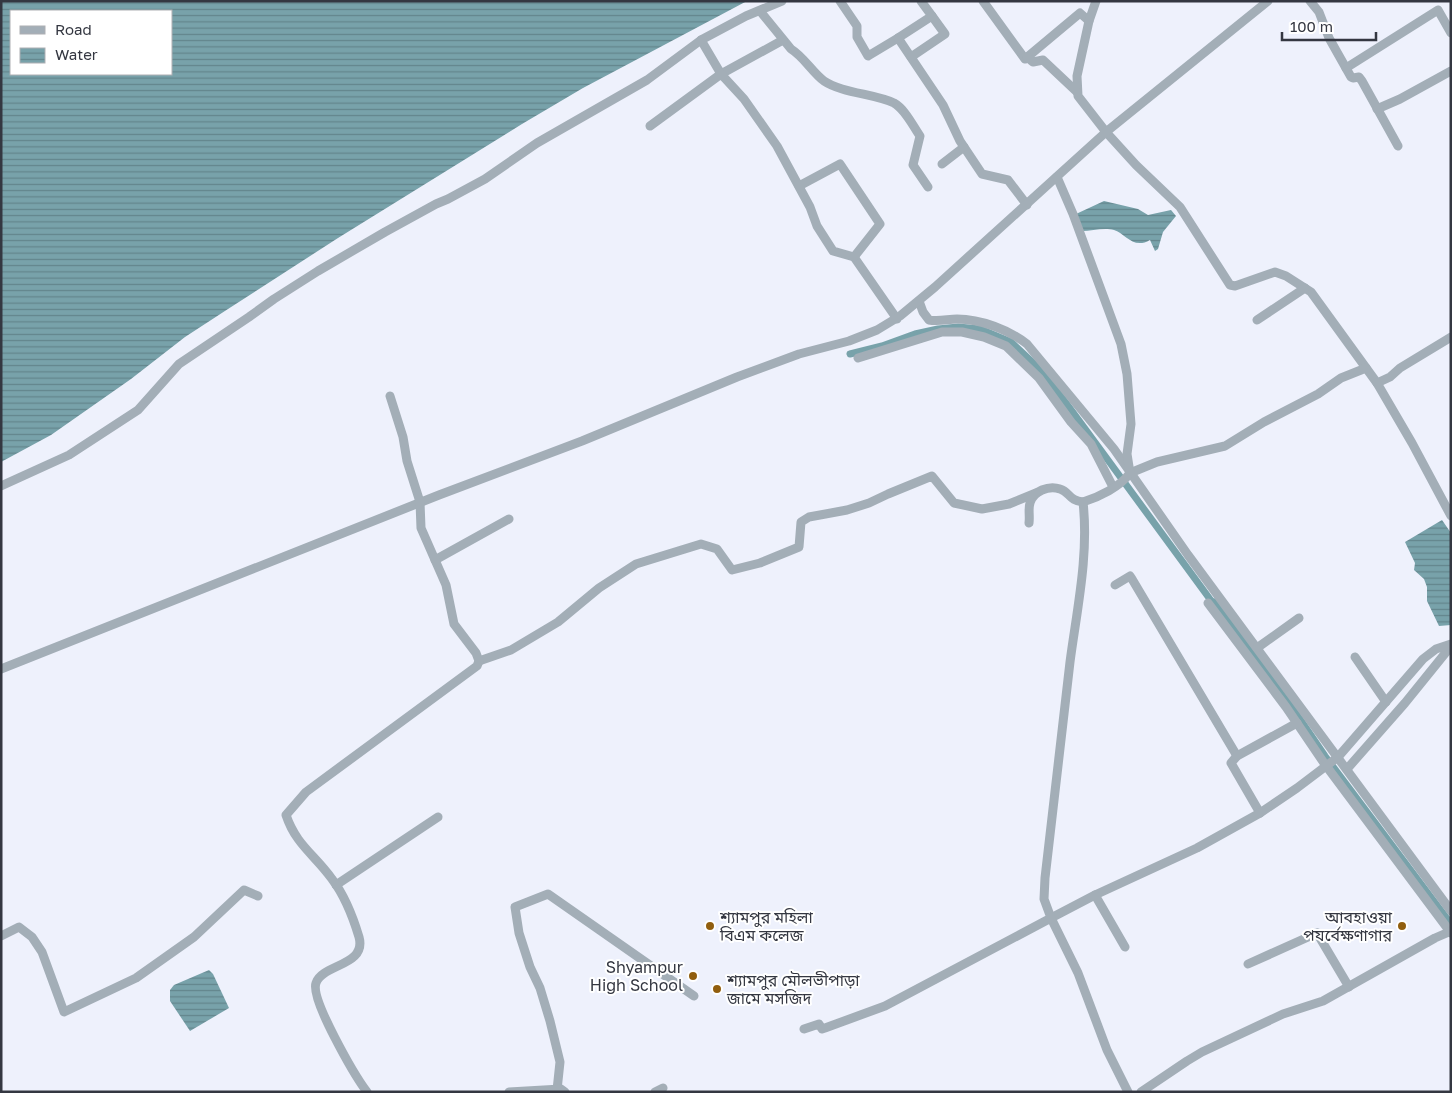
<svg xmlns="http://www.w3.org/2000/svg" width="1452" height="1093" font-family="'Golos Text','Noto Sans Bengali',sans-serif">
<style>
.water{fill:url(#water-rules);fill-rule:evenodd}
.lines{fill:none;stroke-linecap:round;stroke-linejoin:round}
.canal{stroke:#78a2aa;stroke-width:7}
.minor{stroke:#a3aeb7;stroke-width:9}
.poi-dot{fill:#915e0e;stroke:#fff;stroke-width:2}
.labels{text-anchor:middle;stroke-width:4;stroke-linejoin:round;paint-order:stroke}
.poi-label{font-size:16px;fill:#343741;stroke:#fff;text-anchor:start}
</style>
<defs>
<pattern id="water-rules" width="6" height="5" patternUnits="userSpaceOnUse" patternTransform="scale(1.25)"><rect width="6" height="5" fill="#78a2aa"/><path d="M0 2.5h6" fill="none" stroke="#63858c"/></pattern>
</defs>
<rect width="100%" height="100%" fill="#eef1fc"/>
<g class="water">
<path d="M 1,1 L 747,1 L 583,88 L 522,124 L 338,238 L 228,309 L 185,337 L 131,379 L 51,435 L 1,462 ZM 11,11 L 171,11 L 171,74 L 11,74 Z"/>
<path d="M 1104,201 L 1138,209 L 1148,215 L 1171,210 L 1176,216 L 1163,232 L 1158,249 L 1155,251 L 1150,240 C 1133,250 1125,233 1114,230 C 1104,227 1092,231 1082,231 L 1076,214 Z"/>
<polygon points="1442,520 1451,533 1451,625 1439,626 1427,601 1427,587 1424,579 1414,570 1415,563 1405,542"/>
<polygon points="209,970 213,974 229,1008 190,1031 170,1001 170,990 174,985"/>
</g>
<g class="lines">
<g class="canal">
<polyline points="850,354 882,346 915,334 938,329 958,327 980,329 1011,342 1043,372 1072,411 1215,606"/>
<polyline points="1214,602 1283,694 1325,756 1451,924"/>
</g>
<g class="minor">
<polyline points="840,1 857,26 857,37 868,56 898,38 943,105 960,141 982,174 1008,180 1027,205"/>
<polyline points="983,1 1025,59 1080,13 1089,21"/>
<polyline points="1096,1 1089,21 1077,76 1078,96 1106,132 1136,165 1180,207 1230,285 1235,286 1275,272 1286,276 1311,292 1377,383 1390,377 1400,368 1451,337"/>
<polyline points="1310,1 1319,12 1329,38 1351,77 1353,78 1359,77 1362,81 1398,146"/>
<path d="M 760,11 L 791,49 C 804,57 812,72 824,81 C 842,93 875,94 894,103 C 905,109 913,126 920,136 L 913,165 L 928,187"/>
<polyline points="898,38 932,16 921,1"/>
<polyline points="701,40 721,74 783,40"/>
<polyline points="911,57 945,34 932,16"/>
<polyline points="1027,57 1033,62 1043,60 1077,92"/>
<polyline points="1346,68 1438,10 1451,33"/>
<polyline points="1377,109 1400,99 1451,71"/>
<polyline points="650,126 721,74 744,99 777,146 810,207 817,226 833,251 854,257 897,319"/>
<polyline points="942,164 964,147"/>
<polyline points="799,186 840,164 880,224 854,257"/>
<path d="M 919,301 L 923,312 L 929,320 C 939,322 948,319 957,319 C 981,319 1009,330 1027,344 L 1114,449 L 1188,555 L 1451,911"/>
<polyline points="1257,320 1305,288"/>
<polyline points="858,358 942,332 962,332 984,337 1006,346 1039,378 1071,422 1091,444 1113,487"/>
<polyline points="1377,383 1412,443 1451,516"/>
<polyline points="1130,473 1157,462 1225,446 1264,422 1318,394 1341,378 1366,368"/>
<polyline points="1,486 69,455 138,410 179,364 249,317 274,299 318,271 385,232 436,204 448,199 485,179 537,143 647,80 701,40 746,16 782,1"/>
<path d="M 1029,523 C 1030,516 1028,509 1030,503 C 1033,491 1049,485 1060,489 C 1070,492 1069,501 1083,502"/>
<polyline points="435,560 509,519"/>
<polyline points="1115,585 1130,576 1132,579 1237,756"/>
<polyline points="1208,603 1286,707 1324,763 1451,933"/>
<polyline points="1257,648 1299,618"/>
<polyline points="1355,657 1386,702"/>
<polyline points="479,661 511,650 558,622 599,588 636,564 701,544 717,549 732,570 760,563 799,547 801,522 809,517 847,510 869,503 888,494 932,476 954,503 982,509 1009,504 1036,493"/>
<polyline points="1,669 439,495 582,441 737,377 799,354 849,341 877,330 900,316 935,287 1106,132 1268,1"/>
<polyline points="1347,769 1405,703 1451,646"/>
<polyline points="1260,813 1231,763 1237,756 1297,723"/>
<polyline points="336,885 438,817"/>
<polyline points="1095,895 1197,848 1260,813 1297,788 1338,757 1423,659 1436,649 1451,644"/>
<polyline points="1,936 19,927 32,937 42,952 64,1012 136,978 194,937 244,890 258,896"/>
<polyline points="1125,947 1095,895 1051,918 1078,973 1107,1050 1128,1092"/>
<polyline points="1248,964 1317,933 1349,987"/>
<path d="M 804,1029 L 819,1024 L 822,1029 L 825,1028 L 885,1006 L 1051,918 L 1044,899 L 1045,878 C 1053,806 1061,734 1070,662 C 1077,609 1089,555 1083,502 C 1099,497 1120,487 1130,473 L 1127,454 L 1131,424 L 1127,374 L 1121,344 L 1073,214 L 1057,177"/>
<polyline points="557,1090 560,1062 550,1021 540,988 530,967 519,933 515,907 548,894 694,996"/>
<path d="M 367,1092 C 355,1076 310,999 316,983 C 322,964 367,966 359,937 C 353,917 345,896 332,879 C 315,855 296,845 286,815 L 306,792 L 477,666 L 479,661 L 476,653 L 454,624 L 446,585 L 421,528 L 420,502 L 407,461 L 403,437 L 390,396"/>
<polyline points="509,1092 561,1089 565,1092"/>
<polyline points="655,1092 663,1088"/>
<polyline points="1141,1092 1187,1061 1202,1052 1283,1014 1323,1001 1435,938 1451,931"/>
</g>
</g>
<g class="poi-dot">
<circle cx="710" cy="926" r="5"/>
<circle cx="1402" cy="926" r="5"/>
<circle cx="693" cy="976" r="5"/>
<circle cx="717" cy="989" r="5"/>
</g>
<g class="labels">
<g class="poi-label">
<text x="720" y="923">শ্যামপুর মহিলা<tspan x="720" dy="18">বিএম কলেজ</tspan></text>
<text x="1392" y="923" text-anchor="end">আবহাওয়া<tspan x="1392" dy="18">পযর্বেক্ষণাগার</tspan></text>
<text x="683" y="973" text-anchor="end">Shyampur<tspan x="683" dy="18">High School</tspan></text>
<text x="727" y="986">শ্যামপুর মৌলভীপাড়া<tspan x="727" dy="18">জামে মসজিদ</tspan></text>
</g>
</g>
<rect width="1452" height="1093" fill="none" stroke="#343741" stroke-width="5"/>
<rect x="10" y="10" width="162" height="65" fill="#ffffff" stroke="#aeafb3"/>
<rect x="20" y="26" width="25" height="8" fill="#a3aeb7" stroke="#aeafb3"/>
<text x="55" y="35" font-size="15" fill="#343741">Road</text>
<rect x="20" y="48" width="25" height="15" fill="url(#water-rules)" stroke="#aeafb3"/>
<text x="55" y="60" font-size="15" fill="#343741">Water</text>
<path d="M1282 32v8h94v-8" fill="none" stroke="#343741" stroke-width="2.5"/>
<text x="1290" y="32" font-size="15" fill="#343741" stroke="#ffffff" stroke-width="4" paint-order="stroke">100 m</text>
</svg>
